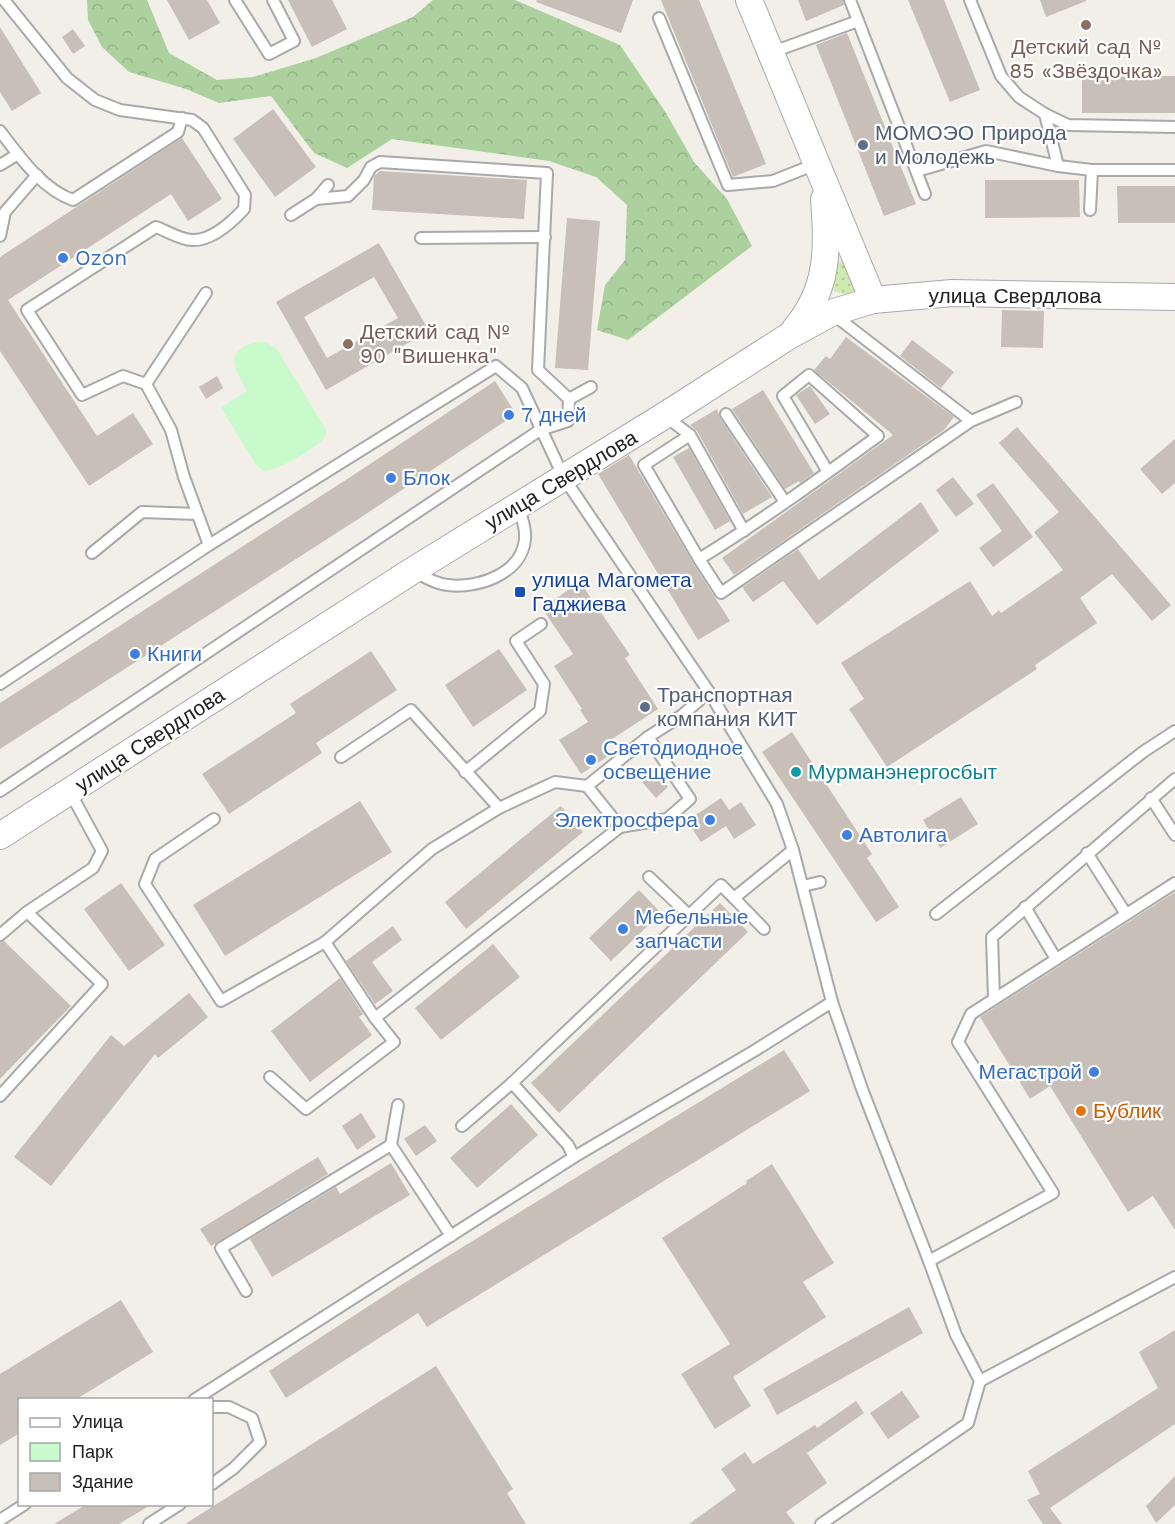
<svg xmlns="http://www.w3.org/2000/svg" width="1175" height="1524" font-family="'Work Sans',sans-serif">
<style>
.grass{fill:url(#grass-dots)}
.forest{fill:url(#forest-crowns)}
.park{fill:#c8facc}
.building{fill:#c7bfb8;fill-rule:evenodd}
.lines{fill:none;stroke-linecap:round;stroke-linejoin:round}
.service-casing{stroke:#a9a9a9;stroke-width:14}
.tertiary-casing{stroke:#a9a9a9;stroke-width:28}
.service{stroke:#fff;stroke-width:10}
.tertiary{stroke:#fff;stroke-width:26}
.education-dot{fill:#8d6e63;stroke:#fff;stroke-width:2}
.service-dot{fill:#5c6f8a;stroke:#fff;stroke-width:2}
.shop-dot{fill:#3f7fe0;stroke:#fff;stroke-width:2}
.transit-dot{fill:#1a4fb4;stroke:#fff;stroke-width:2}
.culture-dot{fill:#0f9aa8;stroke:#fff;stroke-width:2}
.food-dot{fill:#e8710a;stroke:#fff;stroke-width:2}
.labels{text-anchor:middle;stroke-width:4.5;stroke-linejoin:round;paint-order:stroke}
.education-label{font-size:21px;fill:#785e54;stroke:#fff}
.service-label{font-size:21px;fill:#4e5e75;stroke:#fff;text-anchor:start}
.shop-label{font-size:21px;fill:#366cbe;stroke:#fff;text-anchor:start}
.street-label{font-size:21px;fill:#222;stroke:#fff}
.transit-label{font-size:21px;fill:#164399;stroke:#fff;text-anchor:start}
.culture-label{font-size:21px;fill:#0d838f;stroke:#fff;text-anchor:start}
.food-label{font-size:21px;fill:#c56008;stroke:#fff;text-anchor:start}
</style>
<defs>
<pattern id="grass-dots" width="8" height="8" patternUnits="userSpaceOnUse" patternTransform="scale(1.5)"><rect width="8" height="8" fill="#cdebb0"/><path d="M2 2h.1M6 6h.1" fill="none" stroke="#b0c997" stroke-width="1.8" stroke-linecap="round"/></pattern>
<pattern id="forest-crowns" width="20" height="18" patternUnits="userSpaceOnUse" patternTransform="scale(1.5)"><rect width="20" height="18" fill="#add19e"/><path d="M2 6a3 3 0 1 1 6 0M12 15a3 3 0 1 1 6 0" fill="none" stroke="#95b388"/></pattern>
</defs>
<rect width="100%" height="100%" fill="#f2efe9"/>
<path class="grass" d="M 843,260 L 848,264 L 857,289 L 846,295 L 834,291 C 830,281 832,270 838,262 Z"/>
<polygon class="forest" points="87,0 147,0 169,53 217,80 253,77 316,58 413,17 433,0 515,0 620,45 666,113 694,162 727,199 752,246 628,340 597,330 605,285 625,260 627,205 596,177 549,161 392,139 347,168 314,153 271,96 219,103 186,89 129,72 102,47 88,20"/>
<path class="park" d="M 257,342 L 266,342 L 277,349 L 326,430 C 326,435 325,439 320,442 C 309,452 279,469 265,471 L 257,466 L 221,408 L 247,391 C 236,369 221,351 257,342 Z"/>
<g class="building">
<polygon points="167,0 207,0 220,23 189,40"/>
<polygon points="288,0 332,0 347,29 312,47"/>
<polygon points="537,0 633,0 621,33 536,2"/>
<polygon points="661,0 699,0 766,164 733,177"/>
<polygon points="798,0 843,0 844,5 806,21"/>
<polygon points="908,0 944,0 980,90 950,102"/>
<polygon points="1040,0 1086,0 1086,1 1046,17"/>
<polygon points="0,27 41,93 12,111 0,92"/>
<polygon points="73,29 85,46 73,54 62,37"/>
<polygon points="847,33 916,204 884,216 816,45"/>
<rect x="1082" y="76" width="93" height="37"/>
<polygon points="273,109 316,167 275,197 233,139"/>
<polygon points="182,138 222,199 188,221 171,194 8,300 97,436 133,413 153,444 89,486 0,351 0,257"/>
<polygon points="380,171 527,180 524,219 372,210 374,176"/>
<polygon points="985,180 1079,180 1080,217 985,218"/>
<polygon points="1117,186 1175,186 1175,223 1118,223"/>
<polygon points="567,218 600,221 588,370 555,368"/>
<path d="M 379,243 L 429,331 L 326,390 L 276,302 ZM 374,277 L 398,318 L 327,358 L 304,317 Z"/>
<polygon points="1002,310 1044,311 1043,348 1001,347"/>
<polygon points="846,337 954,417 944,430 734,575 722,558 893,435 814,370 826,356 830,359"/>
<polygon points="912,340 954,372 941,388 900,356"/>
<polygon points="217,376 223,388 206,399 199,387"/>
<polygon points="495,381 516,414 363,516 0,749 0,703 358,472"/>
<polygon points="810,386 830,414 815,424 796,395"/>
<polygon points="763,390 814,473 800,483 799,481 785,489 732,409"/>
<polygon points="717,409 720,418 772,497 743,514 697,431 690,425"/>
<polygon points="1017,427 1171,605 1152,621 1112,574 1080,598 1097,623 1035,665 1037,669 887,767 849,709 864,699 841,663 970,581 992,616 999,610 1001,613 1063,570 1034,532 1059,512 999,443"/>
<polygon points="1175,439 1175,483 1162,494 1140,469"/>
<polygon points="689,448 730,521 715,530 673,457"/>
<polygon points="629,455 693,563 730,621 698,640 598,474"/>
<polygon points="953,477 974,504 956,517 936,490"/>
<polygon points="993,483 1033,537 993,567 979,548 1002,531 976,495"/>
<polygon points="921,502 939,531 817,625 783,581 753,602 744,590 743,587 798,549 819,580"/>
<polygon points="580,582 630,655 625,658 658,709 603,745 610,755 581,774 559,740 588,722 580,710 582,709 554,666 573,654 542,608"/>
<polygon points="499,649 527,690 473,727 445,685"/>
<polygon points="371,651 397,690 316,743 322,753 229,814 202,774 296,713 290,704"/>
<polygon points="792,732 872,854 867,858 899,907 876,922 762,752"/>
<polygon points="655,771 668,787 656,798 642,782"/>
<polygon points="961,797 978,824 940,848 923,820"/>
<polygon points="721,798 729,810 741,802 756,825 734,839 726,826 701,842 687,821"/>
<polygon points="360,801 392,852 225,956 193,905"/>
<polygon points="561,806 583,832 466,929 445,902"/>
<polygon points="121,883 165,945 129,971 84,909"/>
<polygon points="639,890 661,913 611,961 589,938"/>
<polygon points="1175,892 1175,1230 1153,1196 1128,1212 1050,1086 1030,1099 980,1017"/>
<polygon points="720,903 748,932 559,1113 531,1083"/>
<polygon points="393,926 402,940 372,962 393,991 375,1004 346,961"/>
<polygon points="4,941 71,1006 0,1079 0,942"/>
<polygon points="493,944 520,977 441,1040 415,1008"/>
<polygon points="340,978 363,1014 359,1017 372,1035 310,1082 271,1031"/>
<polygon points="189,993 208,1017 158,1058 155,1054 51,1186 14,1157 111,1035 124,1046"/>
<polygon points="784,1050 810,1091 427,1327 418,1313 286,1398 269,1371 401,1285"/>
<polygon points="511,1104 538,1135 477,1188 450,1158"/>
<polygon points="361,1113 376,1137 357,1150 342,1126"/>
<polygon points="425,1125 437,1141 416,1156 404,1139"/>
<polygon points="318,1157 328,1174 211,1246 200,1229"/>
<polygon points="391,1163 410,1195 272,1277 250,1239 336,1187 340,1194"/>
<polygon points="772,1164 834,1263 803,1282 826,1317 733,1377 751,1406 715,1429 681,1374 730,1344 662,1238 747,1183 746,1181"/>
<polygon points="121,1300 153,1352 75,1400 20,1400 20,1433 0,1445 0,1374"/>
<polygon points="909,1307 923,1333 777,1415 763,1389"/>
<polygon points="1175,1330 1175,1424 1050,1508 1062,1524 1043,1524 1027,1500 1040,1494 1028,1471 1158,1388 1139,1352"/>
<polygon points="436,1366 513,1489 507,1493 526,1524 185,1524"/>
<polygon points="902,1391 920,1417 888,1439 870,1413"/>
<polygon points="856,1401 864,1413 807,1453 827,1483 786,1512 795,1524 689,1524 736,1490 721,1469 745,1452 753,1464 815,1425 817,1428"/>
<polygon points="1175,1476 1175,1505 1156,1523 1146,1506"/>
<polygon points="87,1504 152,1504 119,1524 54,1524"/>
</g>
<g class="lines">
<defs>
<g id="service">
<path d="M 4,0 L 67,78 L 95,100 L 120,110 L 192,120 L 203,128 L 245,195 L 244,209 C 232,222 211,241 192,240 C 181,240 167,231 156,227 L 27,310 L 82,395 L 123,376 L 146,384 L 171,430 L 184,477 L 209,545"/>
<polyline points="235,0 269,54 294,41 273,0"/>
<polyline points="850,0 925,194"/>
<polyline points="970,0 1001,76 1019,97 1045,114 1068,125 1175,127"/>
<polyline points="659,18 728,185 773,181 816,164"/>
<polyline points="770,53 858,21"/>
<polyline points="1045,114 1058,166"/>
<path d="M 0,131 C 19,156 42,189 73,200 L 178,132 L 182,118"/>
<polyline points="0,165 18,154"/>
<polyline points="917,171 986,151 1058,166 1092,170 1175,170"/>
<polyline points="316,199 328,185"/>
<polyline points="1090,210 1092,170"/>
<polyline points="0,236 5,212 37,175"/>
<polyline points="421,238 545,237"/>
<polyline points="834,315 971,421"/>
<polyline points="146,384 206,293"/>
<polyline points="569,399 591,387"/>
<polyline points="668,414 673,422 690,435 744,531"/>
<polyline points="726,414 785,502"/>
<path d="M 690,435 L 644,465 L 699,559 C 761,521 819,479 878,436 L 809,375 L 783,396 L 828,472"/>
<polyline points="92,553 142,512 197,514"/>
<polyline points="699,559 721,593 971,421 1016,402"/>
<path d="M 413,571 C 423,576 435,584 448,585 C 477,589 522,574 525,539 C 526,528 522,517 518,507"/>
<polyline points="0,684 209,545 496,366 522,388 564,478 709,692 777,804 793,850 832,1002 862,1089 929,1261 956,1335 980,1381 968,1423 821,1524"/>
<polyline points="341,757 411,710 499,808"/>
<polyline points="465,772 540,711 544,684 516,641 541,624"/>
<polyline points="0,791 540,430 568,421 569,399 538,370 547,173 380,162 371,167 364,180 348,196 316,199 291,215"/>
<polyline points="1151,798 1175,835"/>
<polyline points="214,819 155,859 145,884 221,1001 325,942 375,1018 620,827 587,786 648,737 681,716 709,692"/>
<polyline points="620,827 667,819 690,799 648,737"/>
<polyline points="1087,853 1126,914"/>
<polyline points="649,877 689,915"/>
<polyline points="803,886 820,882"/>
<polyline points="1025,907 1056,959"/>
<polyline points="936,914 1143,752 1175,731"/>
<polyline points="764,929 734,898 793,850"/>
<polyline points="0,935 27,912 93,868 102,851 70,792"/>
<polyline points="325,942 432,849 499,808 555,782 587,786"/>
<polyline points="994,998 992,937 1175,779"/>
<polyline points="270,1077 306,1109 394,1042 375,1018"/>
<polyline points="512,1083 568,1145 574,1157"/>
<polyline points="0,1096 102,984 27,912"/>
<polyline points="398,1105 391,1145 451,1236"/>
<polyline points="462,1126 512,1083 721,885 734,898"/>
<polyline points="929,1261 1053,1193 958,1042 971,1014 1175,883"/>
<polyline points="246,1291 221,1248 391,1145"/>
<polyline points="980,1381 1175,1277"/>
<polyline points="194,1400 574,1157 754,1051 832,1002"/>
<polyline points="212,1407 229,1407 252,1418 260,1442 234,1468 212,1484"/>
<polyline points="0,1520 25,1504"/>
<polyline points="149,1524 180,1504"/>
</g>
<g id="tertiary">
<polyline points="749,0 873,300"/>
<path d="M 795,329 C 829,289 828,248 824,199"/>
<polyline points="0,836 412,571 667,414 789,336 831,313 873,300 952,293 1175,297"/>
</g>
</defs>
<use href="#service" class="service-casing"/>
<use href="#tertiary" class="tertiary-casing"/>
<use href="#service" class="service"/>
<use href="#tertiary" class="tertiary"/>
</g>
<g class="education-dot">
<circle cx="1086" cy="25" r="6"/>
<circle cx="348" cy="344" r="6"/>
</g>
<g class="service-dot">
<circle cx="863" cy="145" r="6"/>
<circle cx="645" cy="707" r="6"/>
</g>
<g class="shop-dot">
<circle cx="63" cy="258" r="6"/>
<circle cx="509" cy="415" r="6"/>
<circle cx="391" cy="478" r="6"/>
<circle cx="135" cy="654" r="6"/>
<circle cx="591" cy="760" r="6"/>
<circle cx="710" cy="820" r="6"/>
<circle cx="847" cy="835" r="6"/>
<circle cx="623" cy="929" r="6"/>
<circle cx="1094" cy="1072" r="6"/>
</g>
<rect class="transit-dot" x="514" y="586" width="12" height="12" rx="3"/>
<circle class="culture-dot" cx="796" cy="772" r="6"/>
<circle class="food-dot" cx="1081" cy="1111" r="6"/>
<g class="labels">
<g class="education-label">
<text x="1086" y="54">Детский сад №<tspan x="1086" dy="24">85 «Звёздочка»</tspan></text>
<text x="360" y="339" text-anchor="start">Детский сад №<tspan x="360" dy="24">90 "Вишенка"</tspan></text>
</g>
<g class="service-label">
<text x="875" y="140">МОМОЭО Природа<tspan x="875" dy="24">и Молодежь</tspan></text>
<text x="657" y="702">Транспортная<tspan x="657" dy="24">компания КИТ</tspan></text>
</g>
<g class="shop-label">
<text x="75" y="265">Ozon</text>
<text x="521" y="422">7 дней</text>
<text x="403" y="485">Блок</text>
<text x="147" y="661">Книги</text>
<text x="603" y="755">Светодиодное<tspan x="603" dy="24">освещение</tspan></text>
<text x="698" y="827" text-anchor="end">Электросфера</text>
<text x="859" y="842">Автолига</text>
<text x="635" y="924">Мебельные<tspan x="635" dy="24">запчасти</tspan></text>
<text x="1082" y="1079" text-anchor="end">Мегастрой</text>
</g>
<g class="street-label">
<text x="1015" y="303">улица Свердлова</text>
<text transform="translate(561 480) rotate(-31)" y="7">улица Свердлова</text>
<text transform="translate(150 740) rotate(-33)" y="7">улица Свердлова</text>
</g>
<g class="transit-label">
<text x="532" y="587">улица Магомета<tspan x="532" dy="24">Гаджиева</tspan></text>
</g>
<g class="culture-label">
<text x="808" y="779">Мурманэнергосбыт</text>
</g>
<g class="food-label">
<text x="1093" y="1118">Бублик</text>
</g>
</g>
<rect x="18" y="1398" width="195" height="108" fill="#ffffff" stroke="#a7a7a7" stroke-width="1.5"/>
<rect x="30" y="1418" width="30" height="9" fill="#ffffff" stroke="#a7a7a7" stroke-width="1.5"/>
<text x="72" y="1428" font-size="18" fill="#222222">Улица</text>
<rect x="30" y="1443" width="30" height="18" fill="#c8facc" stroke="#a7a7a7" stroke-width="1.5"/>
<text x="72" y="1458" font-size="18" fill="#222222">Парк</text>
<rect x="30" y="1473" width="30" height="18" fill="#c7bfb8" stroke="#a7a7a7" stroke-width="1.5"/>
<text x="72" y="1488" font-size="18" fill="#222222">Здание</text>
</svg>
